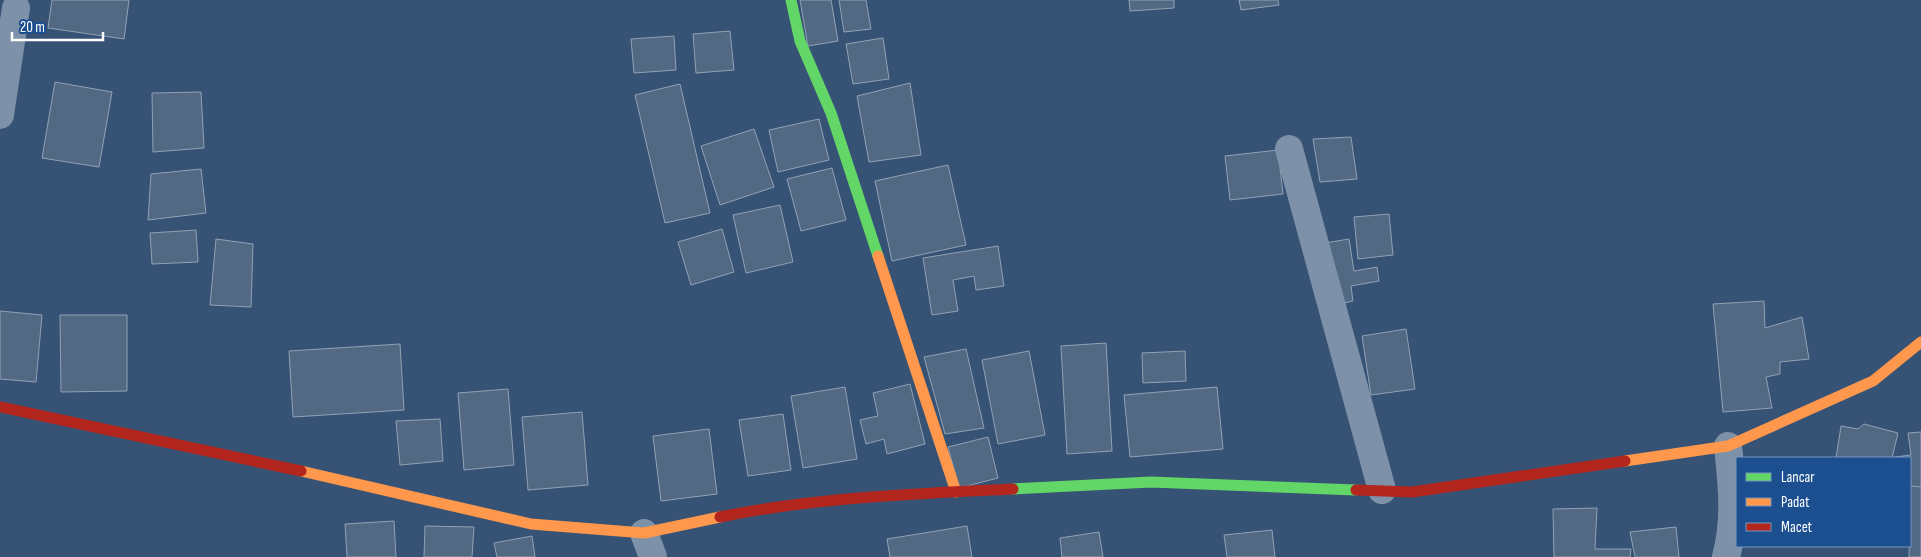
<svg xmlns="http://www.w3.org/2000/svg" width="1921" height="557" font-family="'Sofia Sans Condensed',sans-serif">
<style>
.building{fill:#526984;stroke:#92a2b6}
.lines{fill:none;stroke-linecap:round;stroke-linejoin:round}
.street{stroke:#7d92a8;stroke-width:28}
.fast{stroke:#63d668;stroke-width:11}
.slow{stroke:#ff974d;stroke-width:11}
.jam{stroke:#b3261e;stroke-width:11}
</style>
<rect width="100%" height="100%" fill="#365274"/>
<g class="building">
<polygon points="52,0 129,0 124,39 48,28"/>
<polygon points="800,0 831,0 838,41 808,46"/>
<polygon points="839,0 866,0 871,29 844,32"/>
<polygon points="1129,0 1174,0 1174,8 1130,11"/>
<polygon points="1239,0 1278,0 1279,5 1241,10"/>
<polygon points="730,31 734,70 696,73 693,34"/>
<polygon points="674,36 676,70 634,73 631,39"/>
<polygon points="883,38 889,79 853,84 846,44"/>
<polygon points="55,82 112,92 99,167 42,158"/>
<polygon points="910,83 921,155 869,162 857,96"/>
<polygon points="680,84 710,213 665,223 635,95"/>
<polygon points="201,92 204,148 153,152 152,93"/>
<polygon points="819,119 829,160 778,172 769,130"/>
<polygon points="754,129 774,187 720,205 701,146"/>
<polygon points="1351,137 1357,179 1320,182 1313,139"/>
<polygon points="1278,150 1283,194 1230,200 1225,156"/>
<polygon points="948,165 966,245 892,261 875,181"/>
<polygon points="832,168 846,220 801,231 787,179"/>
<polygon points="201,169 206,213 148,220 151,174"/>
<polygon points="780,205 793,262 746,273 733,215"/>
<polygon points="1389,214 1393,255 1358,259 1354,217"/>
<polygon points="722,229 734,272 691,285 678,242"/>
<polygon points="196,230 198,262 152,264 150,233"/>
<polygon points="216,239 253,244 251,307 210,305"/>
<polygon points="1349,239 1354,271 1377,267 1379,281 1351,286 1353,301 1335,305 1325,243"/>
<polygon points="998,246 1004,286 976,290 974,276 953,280 958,311 932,315 923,258"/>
<polygon points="1764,301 1765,328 1802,317 1809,359 1780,362 1780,374 1766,377 1772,408 1723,412 1713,304"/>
<polygon points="0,311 42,315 36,382 0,379"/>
<polygon points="60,315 127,315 127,391 61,392"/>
<polygon points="1406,329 1415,389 1371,395 1362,336"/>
<polygon points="1106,343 1112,451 1067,454 1061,346"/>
<polygon points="400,344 404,410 293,417 289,351"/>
<polygon points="966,349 984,428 945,434 924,357"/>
<polygon points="1029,351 1045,435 998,444 982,360"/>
<polygon points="1185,351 1186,381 1143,383 1142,353"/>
<polygon points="910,384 925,444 887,454 884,439 866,444 860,420 878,416 873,393"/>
<polygon points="845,387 857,459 803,468 791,396"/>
<polygon points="1217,387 1223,449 1130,457 1124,395"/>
<polygon points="508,389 514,465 464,470 458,393"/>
<polygon points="582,412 588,485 528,490 522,417"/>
<polygon points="783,414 791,470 748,476 739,420"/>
<polygon points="440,419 443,461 400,465 396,421"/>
<polygon points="1864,424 1898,433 1892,458 1836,458 1841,426 1858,429"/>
<polygon points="709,429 717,494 661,501 653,436"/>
<polygon points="1921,432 1921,489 1910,489 1910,458 1895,457 1911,455 1908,433"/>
<polygon points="988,437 998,478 959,488 948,447"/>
<polygon points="1910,486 1921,487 1921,557 1909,557"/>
<polygon points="1597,508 1595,549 1631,549 1630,557 1554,557 1553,509"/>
<polygon points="394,521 396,557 347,557 345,524"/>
<polygon points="425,526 474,527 472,557 424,557"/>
<polygon points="967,526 972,557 890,557 887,539"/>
<polygon points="1676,527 1679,557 1635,557 1630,532"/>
<polygon points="1272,530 1275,557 1227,557 1224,535"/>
<polygon points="1099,532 1103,557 1062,557 1060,538"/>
<polygon points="532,536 535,557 497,557 494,543"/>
</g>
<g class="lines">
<g class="street">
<polyline points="0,115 16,8"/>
<polyline points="1289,149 1382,490"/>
<polyline points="644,533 653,557"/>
<path d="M 1726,557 C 1736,520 1732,484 1728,446"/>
</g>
<g class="fast">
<polyline points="791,0 800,41 831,113 878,256"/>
<polyline points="1013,489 1151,482 1356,490"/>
</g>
<g class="slow">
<polyline points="878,256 956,492"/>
<polyline points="1625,461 1728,446 1873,381 1921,342"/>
<polyline points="301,471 531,524 644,533 720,517"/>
</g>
<g class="jam">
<polyline points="0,407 301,471"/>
<polyline points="1356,490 1412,492 1625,461"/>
<path d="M 720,517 C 816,497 915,494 1013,489"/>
</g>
</g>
<rect x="1736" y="457" width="175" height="90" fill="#1b4f8f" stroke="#7695bc"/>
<rect x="1746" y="473" width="25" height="8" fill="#63d668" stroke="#7695bc"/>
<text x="1781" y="482" font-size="15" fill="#ffffff">Lancar</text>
<rect x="1746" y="498" width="25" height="8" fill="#ff974d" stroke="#7695bc"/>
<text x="1781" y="507" font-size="15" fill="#ffffff">Padat</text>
<rect x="1746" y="523" width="25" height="8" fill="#b3261e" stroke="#7695bc"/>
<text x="1781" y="532" font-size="15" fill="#ffffff">Macet</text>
<path d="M12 32v8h91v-8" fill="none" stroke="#ffffff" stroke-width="2.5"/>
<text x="20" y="32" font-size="15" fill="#ffffff" stroke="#1b4f8f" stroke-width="4" paint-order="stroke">20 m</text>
</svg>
